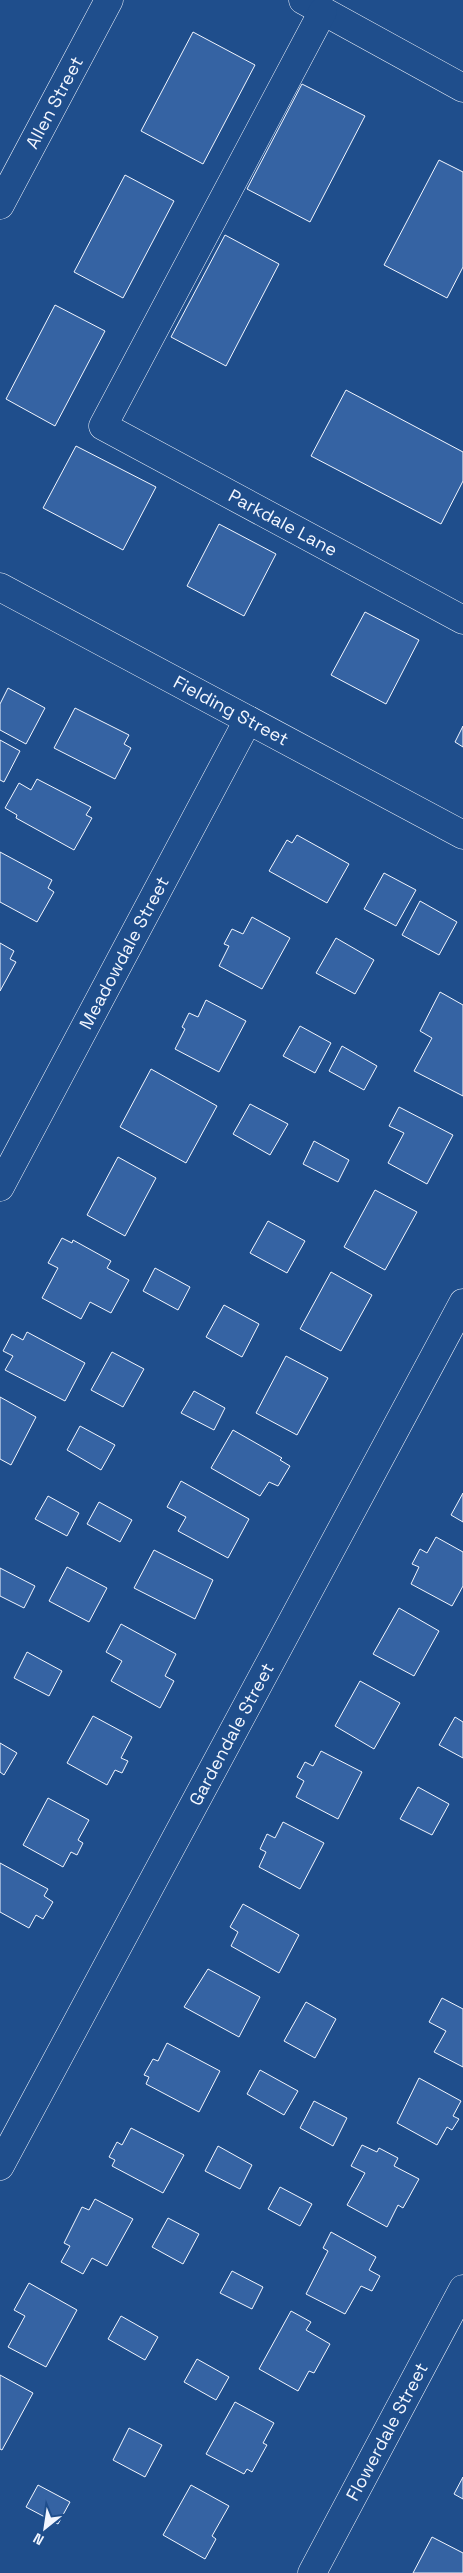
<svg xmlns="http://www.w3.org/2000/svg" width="463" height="2573" font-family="'Space Grotesk',sans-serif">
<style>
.building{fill:#3563a3;stroke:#f2f6ff}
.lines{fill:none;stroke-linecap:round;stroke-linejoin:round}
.minor-casing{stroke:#f2f6ff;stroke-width:29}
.minor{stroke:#1f4e8c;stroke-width:28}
.labels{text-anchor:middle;stroke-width:4;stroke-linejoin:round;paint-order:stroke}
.street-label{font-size:18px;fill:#f2f6ff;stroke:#1f4e8c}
</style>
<rect width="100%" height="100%" fill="#1f4e8c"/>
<g class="building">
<polygon points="193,32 255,65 203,164 141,131"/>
<polygon points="302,84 365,116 310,222 247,189"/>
<polygon points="439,160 463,172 463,267 447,298 384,265"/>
<polygon points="125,175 174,201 123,298 74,272"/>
<polygon points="225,235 279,264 226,366 171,337"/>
<polygon points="55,305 105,331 55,426 6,399"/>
<polygon points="346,390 463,452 463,481 441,524 311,456"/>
<polygon points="76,446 156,487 123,550 43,508"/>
<polygon points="219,524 276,554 244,616 187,586"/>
<polygon points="365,612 419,640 386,704 331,675"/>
<polygon points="8,688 45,708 26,744 0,730 0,704"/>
<polygon points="75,708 129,735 124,744 131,748 115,779 54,748"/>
<polygon points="463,726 463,747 455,742"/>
<polygon points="0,740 20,751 4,782 0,780"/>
<polygon points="37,779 91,807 86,815 92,818 74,850 16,818 17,815 5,808 19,783 31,790"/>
<polygon points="297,835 349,864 327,903 269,871 287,840 292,843"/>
<polygon points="0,852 52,880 48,888 54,892 37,922 0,902"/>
<polygon points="384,873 416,890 396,926 364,909"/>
<polygon points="420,901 457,922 439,955 402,935"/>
<polygon points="252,917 290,938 262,989 219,966 229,946 224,944 232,929 243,934"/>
<polygon points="336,938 374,960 355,994 316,973"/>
<polygon points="0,943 14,951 10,959 16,962 0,991"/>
<polygon points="440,992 463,1005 463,1096 414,1071 432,1038 420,1031"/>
<polygon points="206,1000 246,1021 219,1072 175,1049 185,1029 182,1027 189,1013 198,1017"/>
<polygon points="300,1026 331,1043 315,1073 283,1056"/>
<polygon points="342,1046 377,1066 364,1090 329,1071"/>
<polygon points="151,1069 217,1106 186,1163 120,1127"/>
<polygon points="250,1104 288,1124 270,1155 233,1134"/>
<polygon points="399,1107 453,1135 427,1184 388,1163 404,1133 389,1126"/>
<polygon points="314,1141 349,1160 338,1182 303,1164"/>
<polygon points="118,1157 156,1178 125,1236 87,1215"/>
<polygon points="375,1190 417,1212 385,1270 344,1247"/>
<polygon points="268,1221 305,1241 287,1273 250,1253"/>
<polygon points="62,1238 72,1243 73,1240 111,1261 107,1268 129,1280 111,1313 90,1302 81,1319 42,1298 58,1268 48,1263"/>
<polygon points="155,1268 190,1287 178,1310 143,1291"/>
<polygon points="331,1272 372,1295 341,1351 300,1329"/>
<polygon points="224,1305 259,1324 242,1357 206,1337"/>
<polygon points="27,1332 85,1363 65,1401 5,1370 13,1356 3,1351 12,1334 23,1340"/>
<polygon points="112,1352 144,1369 123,1407 91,1390"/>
<polygon points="286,1356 328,1378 297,1435 256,1413"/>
<polygon points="194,1391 225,1408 214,1430 181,1413"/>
<polygon points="0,1397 36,1417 11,1465 0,1459"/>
<polygon points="80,1426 115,1445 101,1470 67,1450"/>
<polygon points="233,1430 282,1458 280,1460 290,1466 278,1486 269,1482 260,1496 211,1468"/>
<polygon points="181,1481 249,1519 228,1558 178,1531 186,1517 167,1507"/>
<polygon points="463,1493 463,1522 451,1515"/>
<polygon points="48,1496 79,1513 67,1536 35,1519"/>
<polygon points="99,1502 132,1520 120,1542 87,1524"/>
<polygon points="436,1537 463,1552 463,1586 452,1606 411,1584 419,1567 412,1564 420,1549 427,1553"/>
<polygon points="154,1550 213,1580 195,1619 134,1588"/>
<polygon points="67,1567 107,1588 89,1622 49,1601"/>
<polygon points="0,1568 35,1586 24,1608 0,1596"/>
<polygon points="399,1608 439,1631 414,1676 373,1654"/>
<polygon points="121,1624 176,1654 165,1676 174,1681 160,1708 111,1681 122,1661 106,1652"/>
<polygon points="27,1652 62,1671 49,1696 14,1678"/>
<polygon points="360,1681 400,1703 374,1749 335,1726"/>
<polygon points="93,1716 132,1737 121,1758 128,1761 122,1773 115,1770 107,1785 67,1763"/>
<polygon points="455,1717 463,1722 463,1758 439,1745"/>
<polygon points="0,1743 17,1753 4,1775 0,1772"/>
<polygon points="321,1751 362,1772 338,1819 296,1797 304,1781 297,1777 305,1762 313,1766"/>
<polygon points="418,1787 449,1804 432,1835 400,1819"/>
<polygon points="48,1798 89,1820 78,1840 83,1843 77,1855 71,1852 63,1867 23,1845"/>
<polygon points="283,1822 324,1843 300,1889 259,1867 266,1852 260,1849 267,1834 275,1838"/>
<polygon points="0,1863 48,1889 44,1896 53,1902 43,1919 36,1915 29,1928 0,1912"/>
<polygon points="243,1904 299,1935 279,1973 231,1946 238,1932 230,1927"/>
<polygon points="208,1969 260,1997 239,2037 184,2007"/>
<polygon points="442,1998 463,2009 463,2067 434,2052 446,2031 429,2022"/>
<polygon points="306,2002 336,2019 315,2058 284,2041"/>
<polygon points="167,2043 220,2071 199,2112 146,2084 149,2077 144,2075 153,2059 158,2061"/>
<polygon points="260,2070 298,2091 284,2115 247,2094"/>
<polygon points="419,2078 461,2101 453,2116 459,2119 452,2130 447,2127 437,2145 397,2123"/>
<polygon points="314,2101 347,2118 333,2146 300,2128"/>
<polygon points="131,2128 184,2155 163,2193 112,2166 115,2160 109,2157 117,2142 122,2145"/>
<polygon points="362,2145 377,2152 379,2148 398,2158 394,2166 419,2179 403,2208 398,2205 387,2227 347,2205 365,2173 351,2166"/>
<polygon points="218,2146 252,2165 240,2189 205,2171"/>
<polygon points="280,2187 312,2204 300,2226 268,2209"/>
<polygon points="95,2199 133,2219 107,2266 92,2258 83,2274 61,2262 70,2246 64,2243 82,2207 89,2210"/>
<polygon points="168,2218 199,2234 183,2264 152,2247"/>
<polygon points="331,2232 376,2257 369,2270 380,2276 372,2291 361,2286 345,2314 306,2294 328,2251 323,2248"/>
<polygon points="232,2271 263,2287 252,2309 220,2293"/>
<polygon points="29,2283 77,2310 46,2367 8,2347 25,2316 14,2310"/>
<polygon points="291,2311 311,2322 306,2330 330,2344 314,2373 309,2371 298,2391 259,2369"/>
<polygon points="121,2316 158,2337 145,2360 108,2339"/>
<polygon points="197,2359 229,2377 216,2400 184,2382"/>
<polygon points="0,2375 33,2393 2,2450 0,2449"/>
<polygon points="235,2402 274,2423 263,2443 267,2445 252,2472 247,2469 244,2474 206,2454"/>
<polygon points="129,2428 162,2445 145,2477 113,2460"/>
<polygon points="463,2477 463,2499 454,2494"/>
<polygon points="38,2485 70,2502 58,2524 26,2507"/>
<polygon points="191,2485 229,2506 212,2536 216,2539 205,2559 163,2535"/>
<polygon points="432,2537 463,2553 463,2573 413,2573"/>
</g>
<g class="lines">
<defs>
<g id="minor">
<polyline points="303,0 463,88"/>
<path id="s1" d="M 323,11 L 103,426 L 463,620"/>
<path id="s2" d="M 0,205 L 109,0"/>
<path id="s3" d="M 0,587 L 463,835"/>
<path id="s4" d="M 0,1187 L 248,720"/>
<path id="s5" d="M 0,2166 L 463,1303"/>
<path id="s6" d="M 312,2573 L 463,2289"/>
</g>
</defs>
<use href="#minor" class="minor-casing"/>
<use href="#minor" class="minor"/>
</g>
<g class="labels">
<g class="street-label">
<text dy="6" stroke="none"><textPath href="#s2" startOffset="116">Allen Street</textPath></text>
<text dy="6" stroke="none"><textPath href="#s1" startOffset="674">Parkdale Lane</textPath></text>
<text dy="6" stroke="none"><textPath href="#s3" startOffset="262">Fielding Street</textPath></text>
<text dy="6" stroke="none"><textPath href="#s4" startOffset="265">Meadowdale Street</textPath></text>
<text dy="6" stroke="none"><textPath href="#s5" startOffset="490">Gardendale Street</textPath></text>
<text dy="6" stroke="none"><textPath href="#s6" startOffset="160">Flowerdale Street</textPath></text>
</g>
</g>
<g transform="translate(45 2528) rotate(210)" stroke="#1f4e8c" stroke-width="4" paint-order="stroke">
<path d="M0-4L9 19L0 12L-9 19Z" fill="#f2f6ff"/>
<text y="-8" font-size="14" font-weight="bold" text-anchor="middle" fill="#f2f6ff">N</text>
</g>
</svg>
